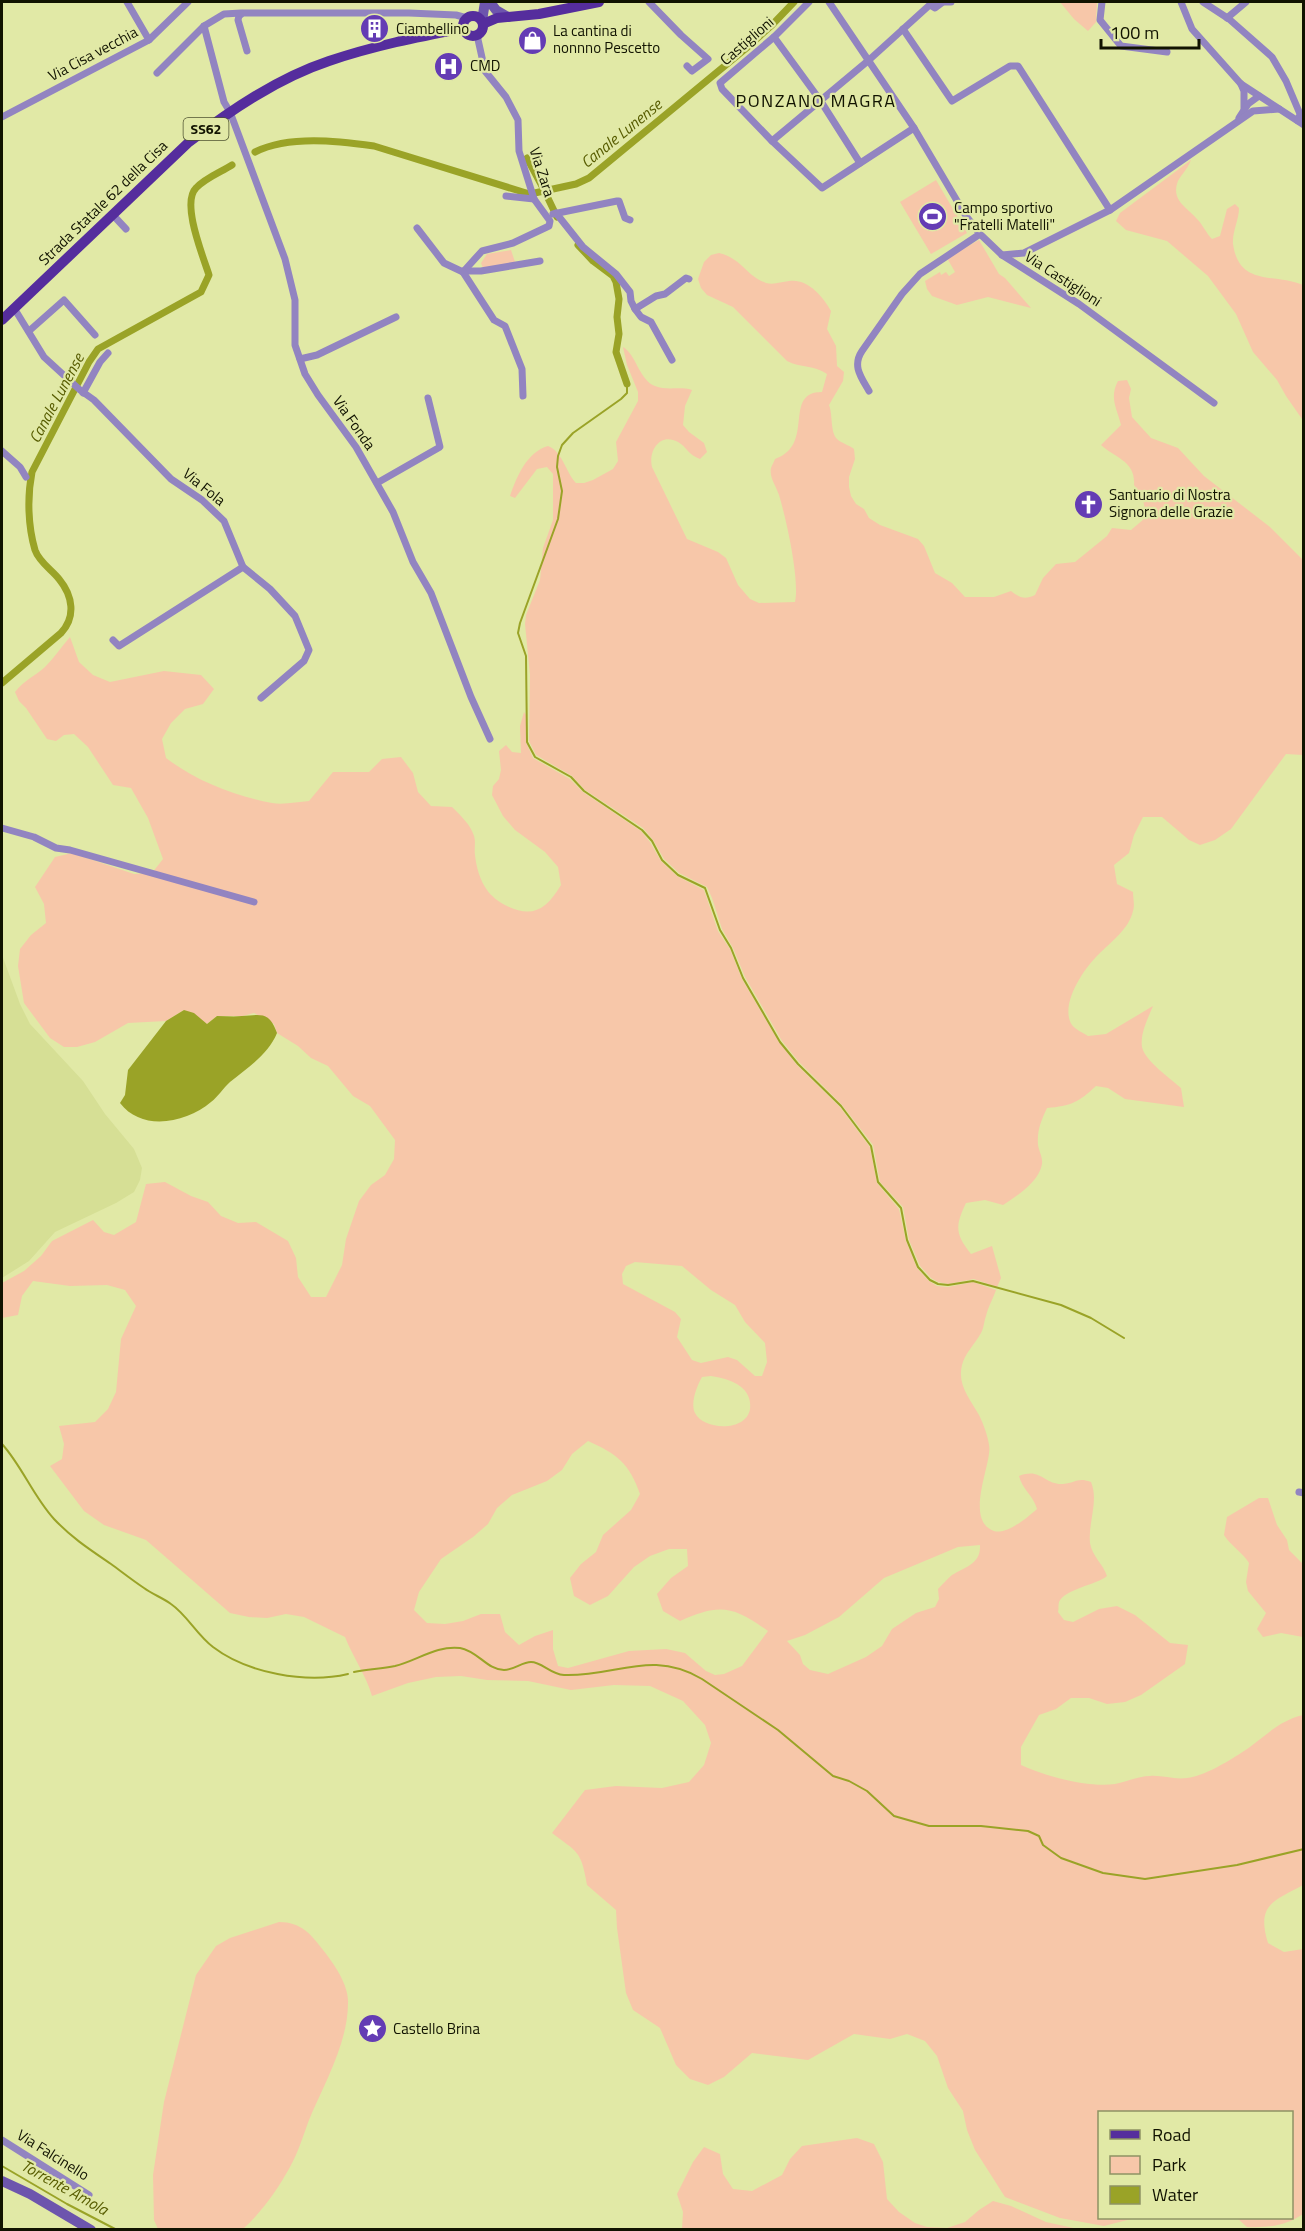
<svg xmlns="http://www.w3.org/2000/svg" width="1305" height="2231" font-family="'Titillium Web',sans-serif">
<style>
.built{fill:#d6df95}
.green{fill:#f7c7a9;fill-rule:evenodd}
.water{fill:#9aa327}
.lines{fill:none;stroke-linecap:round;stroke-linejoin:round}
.stream{stroke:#9aa327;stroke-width:2}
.canal{stroke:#9aa327;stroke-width:7}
.street{stroke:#9284c1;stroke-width:7}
.secondary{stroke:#6d55ad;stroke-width:10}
.primary{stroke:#552d9d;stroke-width:10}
.labels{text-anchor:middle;stroke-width:4.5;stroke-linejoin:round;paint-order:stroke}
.shield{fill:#e1e9a6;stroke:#4f5332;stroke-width:1.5}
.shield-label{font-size:14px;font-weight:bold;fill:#111300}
.poi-label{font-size:15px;fill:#111300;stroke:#e1e9a6;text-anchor:start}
.street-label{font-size:15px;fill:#111300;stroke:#e1e9a6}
.water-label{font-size:16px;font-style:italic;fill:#575c00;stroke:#e1e9a6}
.quarter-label{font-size:18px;letter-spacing:1.5px;fill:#111300;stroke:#e1e9a6}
</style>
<rect width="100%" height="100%" fill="#e1e9a6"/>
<polygon class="built" points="2,955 20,1004 30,1024 83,1081 105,1114 134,1149 142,1168 140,1180 134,1192 116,1203 55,1232 29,1261 2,1278"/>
<g class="green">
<polygon points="1060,2 1097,2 1096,22 1088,31 1074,19"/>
<path d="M 1191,160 C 1187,171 1179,176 1177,184 C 1172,201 1188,208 1197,219 C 1203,225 1206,233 1212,239 L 1220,236 L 1227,209 L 1235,204 L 1239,208 C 1239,220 1232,232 1233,244 C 1239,287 1275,273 1303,285 L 1303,425 L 1302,419 L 1286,396 L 1277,380 L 1253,352 L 1236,314 L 1208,276 L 1167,241 L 1126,230 L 1116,221 L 1120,213 Z"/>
<polygon points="936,180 967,233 931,254 900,202"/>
<polygon points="979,240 999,274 1005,278 1031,308 988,297 957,305 932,296 927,289 925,281 940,272 941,275 946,272 949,276 955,272 947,258"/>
<polygon points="511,250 515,262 483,268 481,263 487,254"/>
<path d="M 719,253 C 743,259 746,276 766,283 C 774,285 781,282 789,281 C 807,278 823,296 831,311 L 827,329 L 836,346 L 837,366 L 844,372 L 843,381 L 829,405 C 833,415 830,432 837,439 C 841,443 849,445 854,449 L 855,459 L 849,477 L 849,487 L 851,496 L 856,504 L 864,509 L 869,518 L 880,525 L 918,539 L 924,546 L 935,573 L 952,583 L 965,597 L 994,597 L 1011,591 C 1020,598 1025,600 1035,595 L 1043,578 L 1056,564 L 1075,562 L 1107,536 L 1112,528 L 1131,530 L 1144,519 C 1147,506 1142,496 1134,485 C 1136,461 1115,458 1101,445 L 1121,425 C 1117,408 1109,398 1118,381 L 1127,380 L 1131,389 L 1129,398 L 1132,417 L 1151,438 L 1178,448 L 1204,476 L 1270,527 L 1303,560 L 1303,755 L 1286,754 L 1231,829 L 1215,840 L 1200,845 L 1189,840 L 1162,817 L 1143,817 L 1134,835 L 1129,853 L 1114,865 L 1117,884 L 1133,892 C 1133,898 1135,905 1133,911 C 1129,929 1111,942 1099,954 C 1084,968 1059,1005 1072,1025 C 1075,1029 1083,1033 1088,1036 L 1106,1034 L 1153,1006 C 1148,1018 1140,1034 1142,1047 C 1145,1061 1171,1079 1181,1088 L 1184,1107 L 1125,1099 L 1108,1088 L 1096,1086 C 1079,1102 1071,1106 1047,1108 C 1041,1121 1037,1130 1038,1145 C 1039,1151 1043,1158 1042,1164 C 1039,1182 1017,1196 1003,1205 L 985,1200 L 966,1203 C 955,1226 955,1234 971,1254 L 992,1246 L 1001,1278 L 997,1287 L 974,1279 L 948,1284 L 938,1282 L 931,1278 L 920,1266 L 909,1240 L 903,1207 L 880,1182 L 873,1145 L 842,1105 L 799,1062 L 782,1041 L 745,977 L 733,948 L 722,929 L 712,898 L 707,887 L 679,873 L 664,859 L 653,840 L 643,828 L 585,790 L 572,776 L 536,755 L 529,741 L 530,675 L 525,624 L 526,615 L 540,580 L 543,548 L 553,520 L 553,474 L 547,467 L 537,469 L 515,498 L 510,496 C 517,476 527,452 548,446 C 563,452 565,471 576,483 L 584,483 L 593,480 L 613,469 L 618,461 L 616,442 L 638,401 L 638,392 L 627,365 L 623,347 C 636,354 639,380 655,386 C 667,391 680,386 692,390 L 685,406 L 683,425 L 689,432 L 704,443 L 707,452 L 700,459 C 687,454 687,447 678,442 C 660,432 648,451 652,467 L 687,539 L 718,552 L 726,558 L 738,585 L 750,599 L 759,603 L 795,602 C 800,580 786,518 779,495 C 776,486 769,477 771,468 C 772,465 774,462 775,459 C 816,445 782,392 822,392 L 827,374 C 815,365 800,368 787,361 L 733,307 L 707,295 L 701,288 L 698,279 L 704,262 L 711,255 Z"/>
<path d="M 70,637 L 79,662 L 93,675 L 110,682 L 164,671 L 201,675 L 214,689 L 203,704 L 185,709 L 171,723 L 162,739 L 166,758 C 196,781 235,796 272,803 C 283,805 298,802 309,801 L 333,772 L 369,772 L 382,759 L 401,757 L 413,773 L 418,792 L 431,806 L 452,807 C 460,815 471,825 474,836 C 476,842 474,849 475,855 C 476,866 480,881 487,890 C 491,896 499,902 505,905 C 532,919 546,910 561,885 L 558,867 L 545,852 L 515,830 L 503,816 L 492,795 L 493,786 L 499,779 L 501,770 L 499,751 L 506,745 L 512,752 L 521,753 L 520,726 L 524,712 L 526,715 L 526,742 L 533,758 L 570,779 L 583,792 L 641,831 L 650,842 L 661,861 L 677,876 L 704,890 L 718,931 L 730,949 L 742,979 L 779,1042 L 797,1065 L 840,1107 L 870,1147 L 877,1183 L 899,1209 L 906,1241 L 917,1268 L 929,1281 L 937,1286 L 948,1287 L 973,1282 L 996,1290 C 993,1299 988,1307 986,1316 C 984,1321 984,1328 981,1333 C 975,1344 965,1353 962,1365 C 957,1385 970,1399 979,1415 C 983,1423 988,1436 989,1445 C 993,1462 963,1520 994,1531 C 1007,1535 1028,1517 1037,1509 C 1033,1495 1022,1489 1019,1476 C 1041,1467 1044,1485 1063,1484 C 1076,1483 1077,1477 1091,1482 C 1099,1501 1088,1522 1090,1543 C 1092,1556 1103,1564 1107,1576 C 1096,1585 1065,1589 1059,1602 C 1058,1605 1059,1609 1058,1612 L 1064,1620 L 1073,1622 L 1099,1609 L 1117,1606 L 1135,1615 L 1170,1643 L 1188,1645 L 1185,1664 L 1141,1695 L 1125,1702 L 1107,1704 L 1089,1698 L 1071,1698 L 1056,1709 L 1039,1715 L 1021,1747 L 1021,1765 C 1044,1776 1089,1788 1115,1784 C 1126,1782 1139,1776 1150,1776 C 1162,1775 1175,1780 1187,1778 C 1204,1776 1227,1762 1241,1753 C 1263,1739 1277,1721 1303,1715 L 1303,1885 C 1274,1901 1256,1904 1268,1943 L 1284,1952 L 1303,1949 L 1303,2214 C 1286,2226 1267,2228 1247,2227 L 1237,2218 L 1292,2218 L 1292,2112 L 1100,2112 L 1100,2218 L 1135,2218 L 1104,2226 L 1060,2218 L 1005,2197 L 975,2150 L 967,2130 L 963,2111 L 948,2088 L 937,2056 L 925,2041 L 907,2034 L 890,2039 L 854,2034 L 808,2060 L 752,2053 L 724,2077 L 708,2085 L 690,2079 L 676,2065 L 660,2028 L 633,2010 L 626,1993 L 617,1928 L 616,1910 L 587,1885 C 581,1850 578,1853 552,1833 L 585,1790 L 616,1786 L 662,1788 L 689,1782 L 704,1765 L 711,1743 L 705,1725 L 683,1701 L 650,1686 L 614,1685 L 571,1690 L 528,1681 L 487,1680 L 461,1676 L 436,1677 L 408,1683 L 372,1696 C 366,1675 353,1657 345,1637 L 304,1617 L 286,1614 L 267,1618 L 249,1617 L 230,1613 L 146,1540 L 104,1525 L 84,1511 L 50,1466 L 62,1459 L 64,1444 L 59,1426 L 95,1422 L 108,1409 L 116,1392 L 121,1339 L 136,1306 L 125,1290 L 107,1285 L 70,1286 L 33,1281 L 22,1296 L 18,1315 L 2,1318 L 2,1283 L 24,1271 L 41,1256 L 52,1241 L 93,1220 L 104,1232 L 114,1235 L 136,1222 L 146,1184 L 165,1182 L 191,1196 L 208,1202 L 221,1216 L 238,1223 L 256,1222 L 288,1241 L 296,1258 L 298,1277 L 311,1297 L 326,1297 L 342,1265 L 346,1239 L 359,1201 L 371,1185 L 385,1175 L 394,1159 L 395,1140 L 370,1106 L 353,1096 L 328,1066 L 311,1058 L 298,1046 L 277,1033 L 274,1024 L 254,1013 L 243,1016 L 217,1016 L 207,1024 L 184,1010 L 166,1021 L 128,1023 L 95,1042 L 77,1047 L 64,1047 L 50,1038 L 24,1003 L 18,966 L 20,949 L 31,935 L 46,923 L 44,904 L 35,887 L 55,857 L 72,853 L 134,874 L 152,873 L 163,859 L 148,818 L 131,788 L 113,785 L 88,747 L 74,734 L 64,735 L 56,741 L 47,739 L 26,708 L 19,701 L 15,692 C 23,681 35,676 45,667 C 54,658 61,647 70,637 ZM 635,1262 L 682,1266 L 711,1290 L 735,1305 L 745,1322 L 765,1343 L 767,1362 L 762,1376 L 755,1376 L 737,1360 L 728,1357 L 701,1363 L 692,1360 L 677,1337 L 681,1319 L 675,1312 L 623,1284 L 622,1274 L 626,1266 ZM 711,1376 C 725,1378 744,1383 749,1398 C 759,1432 705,1433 695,1413 C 690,1403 697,1386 702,1377 ZM 588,1441 C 617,1454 629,1463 640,1494 L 631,1510 L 603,1535 L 596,1552 L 581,1564 L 570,1578 L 574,1596 L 590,1605 L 608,1596 L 634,1567 L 650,1556 L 669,1549 L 687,1549 L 688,1566 L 671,1578 L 657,1594 L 663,1611 L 680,1621 C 720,1603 733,1606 768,1631 L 742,1666 L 724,1674 L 715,1675 L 706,1671 L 685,1653 L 666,1649 L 629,1651 L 568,1668 L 558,1666 L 553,1649 L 553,1630 L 535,1636 L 519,1645 L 505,1632 L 500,1614 L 481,1614 L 463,1621 L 445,1624 L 427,1623 L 414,1610 L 419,1592 L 441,1559 L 473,1537 L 488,1524 L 497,1508 L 512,1495 L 547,1481 L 562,1470 L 572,1454 ZM 980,1545 C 981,1564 965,1567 952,1575 C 947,1579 943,1584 938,1589 L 939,1599 L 935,1607 L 916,1613 L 892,1629 L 882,1646 L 866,1657 L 828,1674 L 810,1670 L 803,1664 L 800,1655 L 787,1641 L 805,1635 L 839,1617 L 884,1578 L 958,1547 Z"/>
<path d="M 1259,1498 L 1268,1498 L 1277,1525 L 1287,1540 L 1289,1550 L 1303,1564 L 1303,1637 L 1281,1633 L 1263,1637 L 1257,1629 L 1266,1613 L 1248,1591 L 1246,1582 L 1249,1563 C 1242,1552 1231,1546 1224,1535 L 1227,1517 Z"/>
<path d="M 279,1922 C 301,1922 311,1934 323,1950 C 334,1964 349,1985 348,2003 C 348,2043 324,2084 309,2120 C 303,2136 298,2153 290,2167 C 278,2189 261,2213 243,2229 L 158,2229 L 154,2220 L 153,2175 L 164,2102 L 196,1975 L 216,1946 L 230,1938 Z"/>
<polygon points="857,2138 874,2144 883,2162 887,2199 899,2212 915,2223 927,2227 947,2228 965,2222 979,2210 993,2201 1011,2206 1046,2222 1078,2229 682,2229 683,2212 677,2194 693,2162 704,2147 720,2154 723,2174 733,2189 752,2191 782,2175 790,2159 802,2146"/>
</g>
<path class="water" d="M 184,1010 L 194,1013 L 207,1024 L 217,1016 C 225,1016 234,1017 242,1016 C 261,1015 269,1011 277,1033 C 268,1055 247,1068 230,1082 C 223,1088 218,1097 211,1102 C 186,1123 142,1132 120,1103 L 125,1095 L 128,1070 L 166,1021 Z"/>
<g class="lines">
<g class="stream">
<polyline points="627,384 627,393 621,399 573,433 562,445 558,456 557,467 562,491 558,519 520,623 518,633 526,656 527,742 535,757 571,777 584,791 642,830 652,841 662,860 678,875 705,888 720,930 731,948 743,978 780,1042 798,1064 841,1106 871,1146 878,1182 901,1208 907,1240 918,1267 930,1280 938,1284 948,1285 973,1281 1061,1305 1091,1318 1124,1338"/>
<path d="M 2,1444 C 22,1466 33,1496 54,1519 C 72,1538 89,1549 111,1564 C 122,1572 132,1580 144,1588 C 152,1594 163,1598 171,1604 C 187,1615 197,1635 213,1647 C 247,1673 306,1684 348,1674"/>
<path d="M 354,1672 C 368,1669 381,1669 395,1666 C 416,1661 437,1645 460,1648 C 478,1651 487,1670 504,1670 C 514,1670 522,1662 531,1662 C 542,1662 550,1674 564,1675 C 616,1677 651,1649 702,1679 L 778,1730 L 833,1776 L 849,1781 L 867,1791 L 894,1816 L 929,1826 L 981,1826 L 1028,1831 L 1039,1836 L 1043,1845 L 1061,1858 L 1103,1873 L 1145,1879 L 1237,1865 L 1304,1849"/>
<polyline points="2,2166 67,2204 117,2230"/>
</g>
<g class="canal">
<path d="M 255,152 C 289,135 338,141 374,146 L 523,192 L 530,194 L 576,184 L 589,178 L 750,45 L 771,26 L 794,2"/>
<polyline points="527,158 542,186"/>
<polyline points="545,192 557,217"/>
<polyline points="578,245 593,261 613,276 616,282 619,299 617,317 619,334 616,352 627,384"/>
<path d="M 2,683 L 61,633 C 76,617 73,596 59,579 C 52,570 39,562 35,550 C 28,526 27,497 32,472 L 89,362 L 98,349 L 201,292 L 209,275 C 203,256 181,203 196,188 C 205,178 221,172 232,165"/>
</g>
<g class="street">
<polyline points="127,2 149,40"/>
<polyline points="649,2 681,35 708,59 692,71 687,66"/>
<polyline points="809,2 774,37 720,83 722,89 772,141 869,60 933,2"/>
<polyline points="829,2 914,128 966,216 980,234 1002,255 1079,304 1214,403"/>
<polyline points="945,2 951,2"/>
<polyline points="1102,2 1100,20 1121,46 1167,52"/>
<polyline points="1181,2 1192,29 1241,84 1304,125"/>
<polyline points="1203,2 1229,19 1272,57 1286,81 1300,114 1298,121"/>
<polyline points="930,5 935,8 943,2"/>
<polyline points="1227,18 1246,2"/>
<polyline points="204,26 224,102 230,112 285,259 295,300 295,345 305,374 318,395 356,447 393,512 413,562 431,593 471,697 490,739"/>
<polyline points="903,29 952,101 1010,66 1018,66 1110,210"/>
<polyline points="774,37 820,100 860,163"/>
<polyline points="247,51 238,20 239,16 243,13 409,13 456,15 467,18"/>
<polyline points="157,73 204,26 224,14 241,13"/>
<polyline points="1241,84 1244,91 1244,108"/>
<polyline points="2,117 149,40 188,2"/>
<polyline points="1239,118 1248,104 1259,96"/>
<polyline points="772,141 822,188 914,128"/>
<polyline points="506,196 534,199"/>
<polyline points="556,213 583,247 616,274 630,292 631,301 635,309 656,296 665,294 686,278 689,279"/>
<polyline points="112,214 126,229"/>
<polyline points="553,214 617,201 619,201 625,218 630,220"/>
<polyline points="417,228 444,263 463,272 482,251 513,243 549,226 550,221 534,199 519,151 518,120 506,97 485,71 477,35"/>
<polyline points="1002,255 1024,253 1110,210 1253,111 1279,109"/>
<polyline points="465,271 481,271 540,261"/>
<polyline points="463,272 494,320 505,326 522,369 523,396"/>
<polyline points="14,308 44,357 80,390 94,400 171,479 202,500 224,521 243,567 270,589 295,616 309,650 304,661 261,698"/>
<polyline points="635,309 641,317 651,322 672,360"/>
<polyline points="29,331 64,300 95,335"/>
<polyline points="300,359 317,355 396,317"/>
<path d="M 869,391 C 861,377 852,366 862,351 L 902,294 L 920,274 L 980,234"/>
<polyline points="83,393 100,362 108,353"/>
<polyline points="2,451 20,467 26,477"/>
<polyline points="377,483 440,447 428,398"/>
<polyline points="113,640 119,646 243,567"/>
<polyline points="2,828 34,837 56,848 70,850 254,902"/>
<polyline points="1299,1492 1304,1493"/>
<polyline points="2,2140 89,2195"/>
</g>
<g class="secondary">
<polyline points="490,2 496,10 508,17"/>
<polyline points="482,21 485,2"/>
<polyline points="2,2181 30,2194 91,2230"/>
</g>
<g class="primary">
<circle cx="473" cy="26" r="10"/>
<polyline points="483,24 497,18 539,14 599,2"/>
<path d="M 2,320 L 189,142 C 231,110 278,78 329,61 C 373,46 418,37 464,28"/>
</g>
</g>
<defs>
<symbol id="building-disc" viewBox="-11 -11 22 22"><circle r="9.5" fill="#643cb4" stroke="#e1e9a6"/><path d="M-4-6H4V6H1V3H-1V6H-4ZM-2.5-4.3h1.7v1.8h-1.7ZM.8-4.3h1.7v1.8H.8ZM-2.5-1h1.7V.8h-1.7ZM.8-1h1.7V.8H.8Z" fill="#fff"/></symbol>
<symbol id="shop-disc" viewBox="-11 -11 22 22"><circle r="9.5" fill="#643cb4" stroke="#e1e9a6"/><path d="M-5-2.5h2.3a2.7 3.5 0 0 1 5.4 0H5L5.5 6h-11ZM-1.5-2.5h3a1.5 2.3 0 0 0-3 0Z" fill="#fff"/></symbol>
<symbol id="hospital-disc" viewBox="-11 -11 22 22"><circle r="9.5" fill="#643cb4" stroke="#e1e9a6"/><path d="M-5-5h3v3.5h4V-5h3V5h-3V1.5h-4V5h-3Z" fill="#fff"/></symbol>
<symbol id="stadium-disc" viewBox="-11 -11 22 22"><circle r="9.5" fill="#643cb4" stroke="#e1e9a6"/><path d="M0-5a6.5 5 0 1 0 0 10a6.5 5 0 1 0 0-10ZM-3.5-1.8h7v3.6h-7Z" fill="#fff"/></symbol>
<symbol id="church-disc" viewBox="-11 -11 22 22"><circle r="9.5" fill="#643cb4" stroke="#e1e9a6"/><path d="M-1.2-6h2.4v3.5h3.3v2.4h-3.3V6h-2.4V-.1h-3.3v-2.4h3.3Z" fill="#fff"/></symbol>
<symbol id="sight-disc" viewBox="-11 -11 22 22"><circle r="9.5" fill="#643cb4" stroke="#e1e9a6"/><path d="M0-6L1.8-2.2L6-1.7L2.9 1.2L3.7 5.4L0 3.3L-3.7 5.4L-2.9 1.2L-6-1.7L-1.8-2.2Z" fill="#fff"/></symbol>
</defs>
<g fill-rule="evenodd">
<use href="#building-disc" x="358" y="12" width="33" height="33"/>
<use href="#shop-disc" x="516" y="24" width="33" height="33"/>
<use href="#hospital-disc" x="432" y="50" width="33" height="33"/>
<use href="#stadium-disc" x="916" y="200" width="33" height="33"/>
<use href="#church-disc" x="1072" y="488" width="33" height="33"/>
<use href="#sight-disc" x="356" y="2012" width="33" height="33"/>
</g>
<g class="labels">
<rect class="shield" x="183.5" y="118" width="45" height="22" rx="4.5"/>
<g class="shield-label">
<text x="206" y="134">SS62</text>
</g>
<g class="poi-label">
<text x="396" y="34">Ciambellino</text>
<text x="553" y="36">La cantina di<tspan x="553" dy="17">nonnno Pescetto</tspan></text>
<text x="470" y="71">CMD</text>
<text x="954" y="213">Campo sportivo<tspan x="954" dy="17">"Fratelli Matelli"</tspan></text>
<text x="1109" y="500">Santuario di Nostra<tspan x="1109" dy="17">Signora delle Grazie</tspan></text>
<text x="393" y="2034">Castello Brina</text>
</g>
<g class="street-label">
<text transform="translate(747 41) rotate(-41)" y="5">Castiglioni</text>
<text transform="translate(93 54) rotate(-28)" y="5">Via Cisa vecchia</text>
<text transform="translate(542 172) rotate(72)" y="5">Via Zara</text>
<text transform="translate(103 203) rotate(-44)" y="5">Strada Statale 62 della Cisa</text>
<text transform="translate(1063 279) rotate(33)" y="5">Via Castiglioni</text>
<text transform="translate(354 423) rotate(55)" y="5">Via Fonda</text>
<text transform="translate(204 487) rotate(39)" y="5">Via Fola</text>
<text transform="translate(53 2155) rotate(32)" y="5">Via Falcinello</text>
</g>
<g class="water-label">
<text transform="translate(621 133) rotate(-39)" y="6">Canale Lunense</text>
<text transform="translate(56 398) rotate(-62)" y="6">Canale Lunense</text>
<text transform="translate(65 2187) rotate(29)" y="6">Torrente Amola</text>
</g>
<g class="quarter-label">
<text x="816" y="107">PONZANO MAGRA</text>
</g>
</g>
<rect width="1305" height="2231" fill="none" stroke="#111300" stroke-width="6"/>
<rect x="1098" y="2111" width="195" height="108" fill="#e1e9a6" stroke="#8e9364" stroke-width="1.5"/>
<rect x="1110" y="2130" width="30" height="9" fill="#552d9d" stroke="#8e9364" stroke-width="1.5"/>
<text x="1152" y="2141" font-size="18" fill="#111300">Road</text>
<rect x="1110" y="2156" width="30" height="18" fill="#f7c7a9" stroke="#8e9364" stroke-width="1.5"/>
<text x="1152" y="2171" font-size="18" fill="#111300">Park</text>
<rect x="1110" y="2186" width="30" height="18" fill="#9aa327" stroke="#8e9364" stroke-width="1.5"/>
<text x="1152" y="2201" font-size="18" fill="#111300">Water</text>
<path d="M1101 39v9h98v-9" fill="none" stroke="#111300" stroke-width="3"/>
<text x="1110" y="39" font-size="18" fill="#111300" stroke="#e1e9a6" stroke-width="4.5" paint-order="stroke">100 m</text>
</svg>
